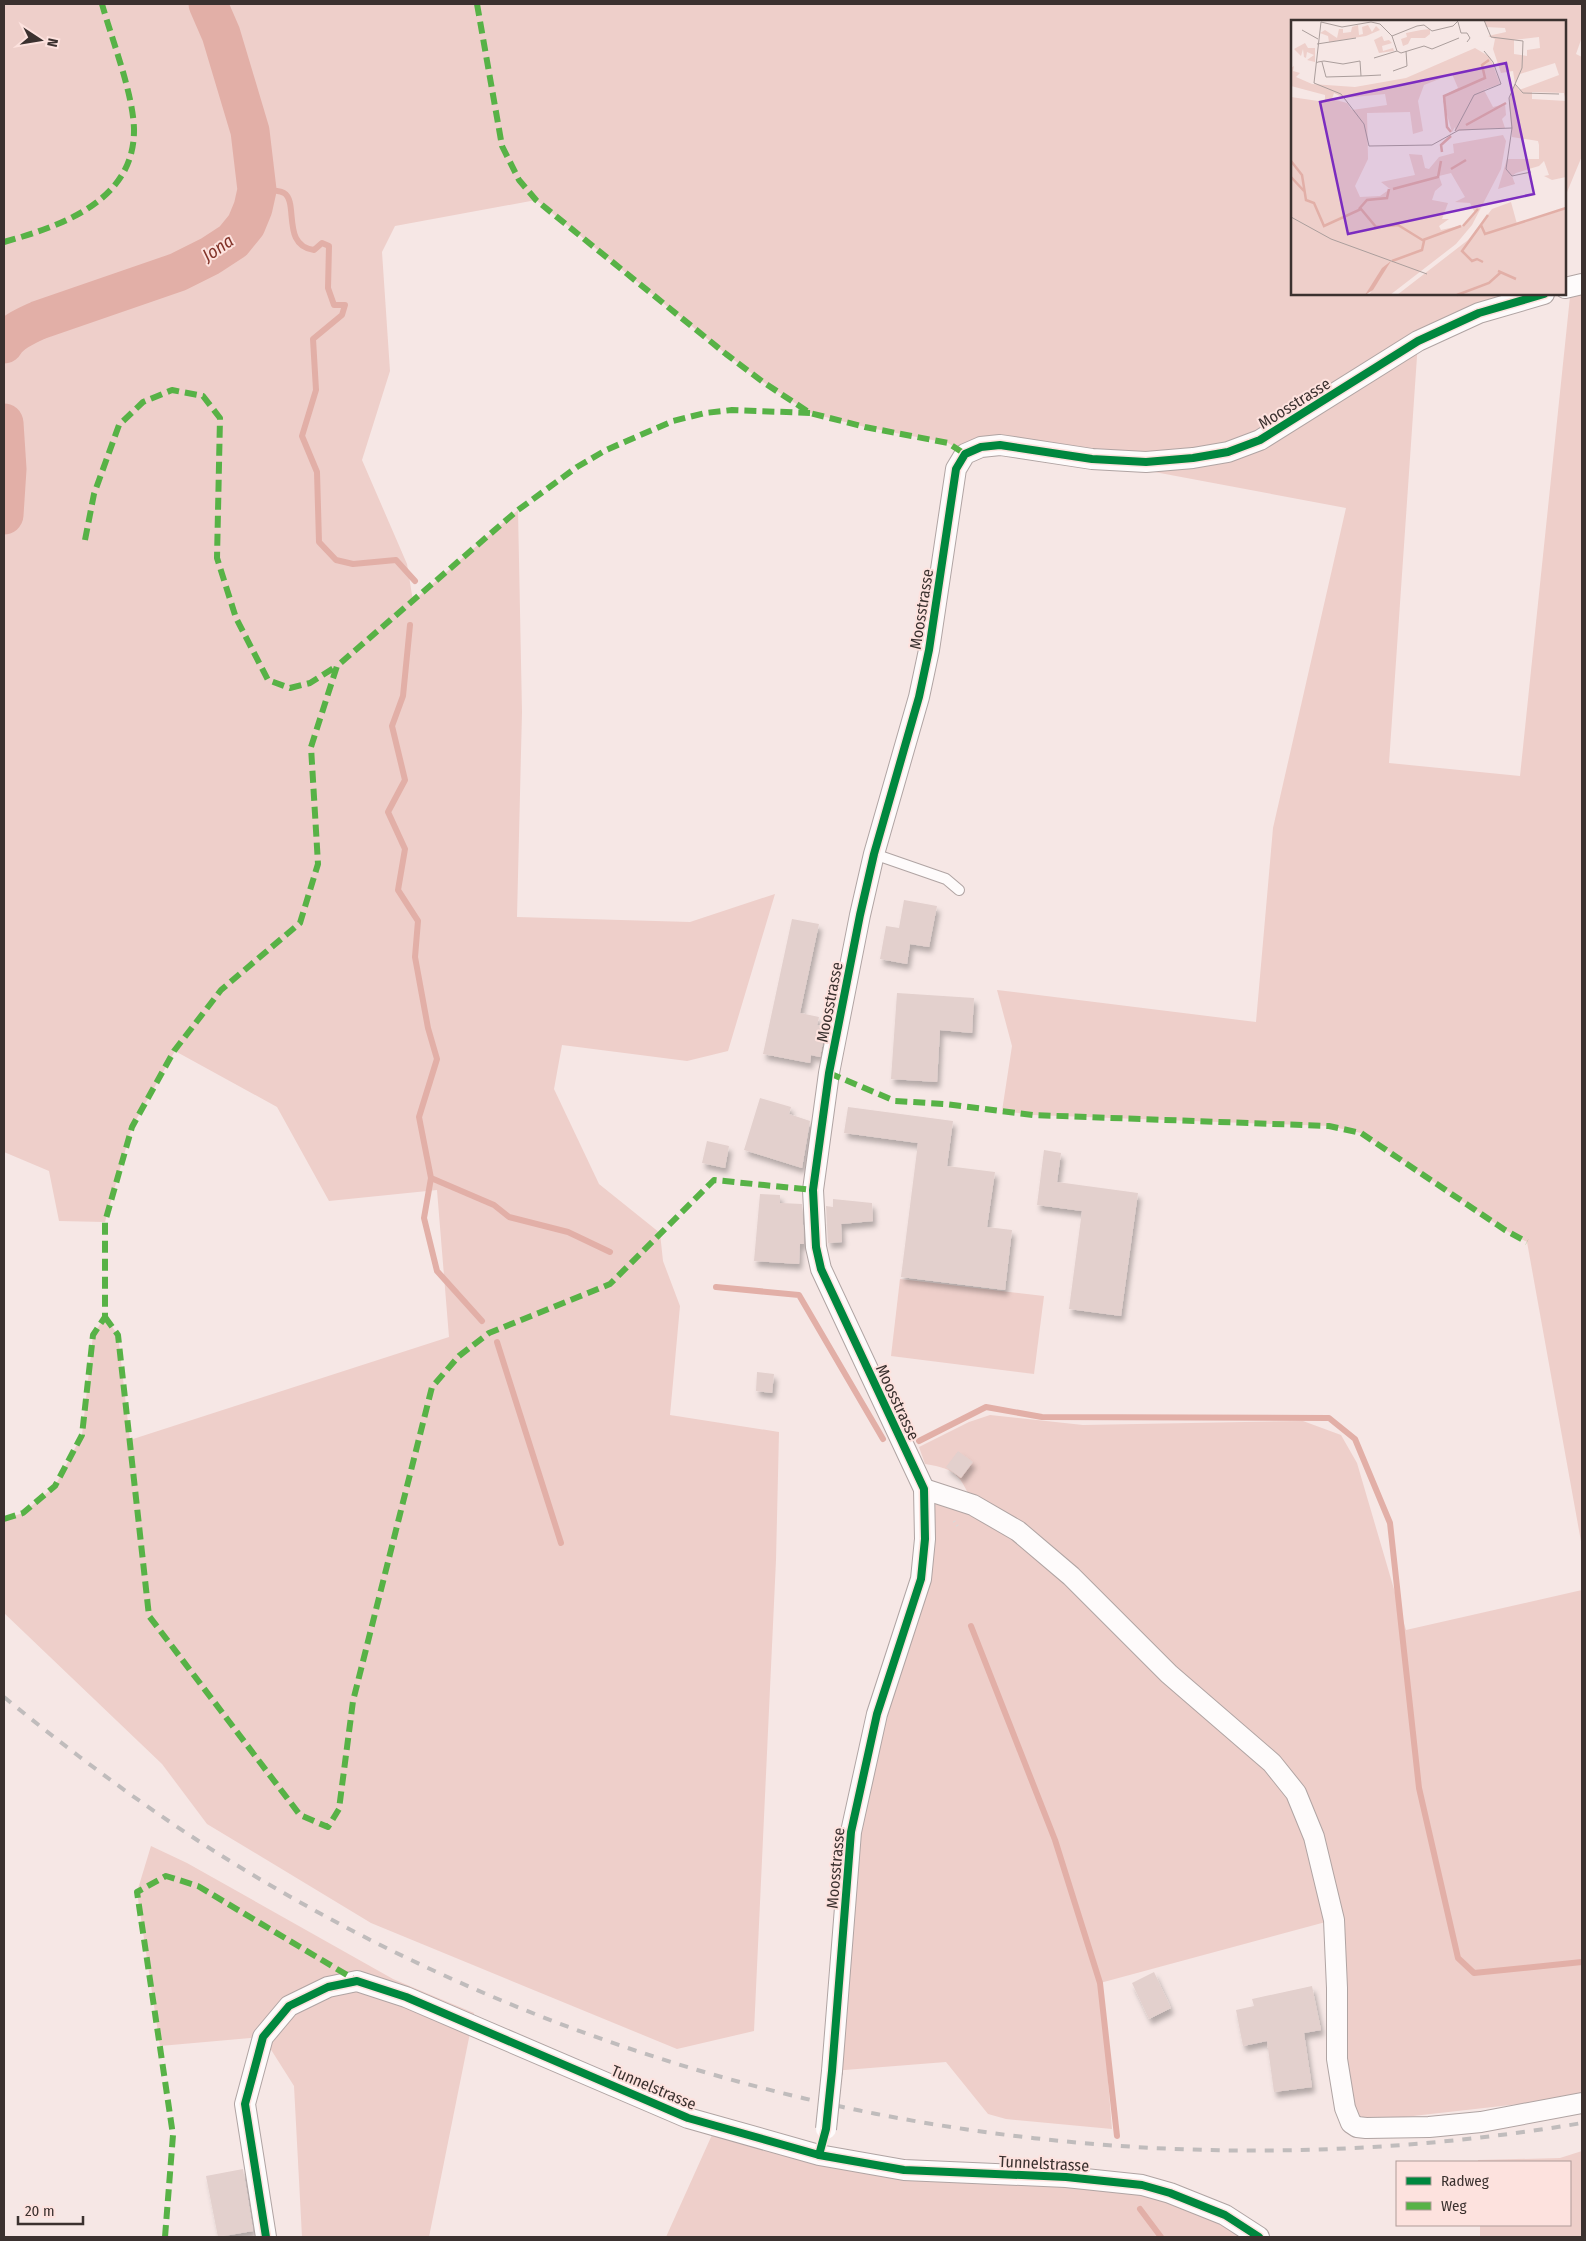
<svg xmlns="http://www.w3.org/2000/svg" width="1586" height="2241" font-family="'Fira Sans Condensed',sans-serif">
<style>
.green{fill:#eecfca}
.lines{fill:none;stroke-linecap:round;stroke-linejoin:round}
.stream{stroke:#e2afa7;stroke-width:6}
.river{stroke:#e2afa7;stroke-width:39}
.building{fill:#e3d0cd;filter:url(#shadow)}
.lane-casing{stroke:#b0a4a3;stroke-width:12}
.street-casing{stroke:#b0a4a3;stroke-width:22}
.path{stroke:#dcd8d7;stroke-width:3;stroke-dasharray:1 4;stroke-linecap:butt}
.lane{stroke:#fefbfb;stroke-width:10}
.street{stroke:#fefbfb;stroke-width:20}
.rail{stroke:#c0bcbc;stroke-width:4;stroke-dasharray:9 9;stroke-linecap:butt}
.street-bridge-casing{stroke:#b0a4a3;stroke-width:22;stroke-linecap:butt}
.street-bridge{stroke:#fefbfb;stroke-width:20}
.quiet{stroke:#57b246;stroke-width:6;stroke-dasharray:12 6;stroke-linecap:butt}
.cycleway-casing{stroke:#fde2de;stroke-width:11}
.cycleway{stroke:#00873e;stroke-width:8}
.labels{text-anchor:middle;stroke-width:4;stroke-linejoin:round;paint-order:stroke}
.street-label{font-size:16px;fill:#3b312f;stroke:#fde2de}
.water-label{font-size:18px;font-style:italic;fill:#823329;stroke:#fde2de}
.inset-river{fill:none;stroke:#e2afa7;stroke-width:2.5}
.inset-road{fill:none;stroke:#ab9e9c;stroke-width:1}
.view{fill:#7b2cbf;fill-opacity:0.15;stroke:#7b2cbf;stroke-width:2.5}
.inset-edge{fill:none;stroke:#3b312f;stroke-width:2.5}
</style>
<defs>
<filter id="shadow"><feDropShadow dx="3" dy="5.5" stdDeviation="2.5" flood-color="#0004"/></filter>
</defs>
<rect width="100%" height="100%" fill="#f6e7e5"/>
<g class="green">
<polygon points="4,4 1582,4 1582,37 1576,54 1582,57 1582,156 1565,197 1565,21 1292,21 1292,294 1511,294 1418,342 1389,763 1520,776 1571,287 1582,284 1582,1547 1527,1242 1505,1230 1361,1133 1329,1126 1033,1115 1002,1111 1012,1046 997,990 1256,1022 1273,828 1346,508 1021,447 965,454 948,443 865,427 810,413 763,382 726,354 536,200 395,226 382,252 390,371 362,460 407,564 413,601 518,510 522,712 517,917 690,922 775,894 728,1051 687,1061 562,1045 554,1089 599,1184 660,1233 663,1261 680,1306 670,1415 779,1432 776,1560 754,2031 677,2049 371,1923 207,1824 162,1764 4,1613 4,1519 23,1513 55,1486 82,1435 93,1335 105,1317 118,1335 130,1440 449,1337 437,1190 329,1201 277,1107 175,1051 132,1127 105,1222 59,1221 49,1171 4,1152"/>
<polygon points="900,1279 1044,1296 1034,1374 891,1356"/>
<path d="M 990,1415 L 1083,1425 L 1303,1421 L 1341,1435 L 1357,1463 L 1406,1630 L 1582,1590 L 1582,2097 L 1351,2123 L 1333,1920 L 1100,1983 L 1112,2129 L 1006,2119 L 988,2114 L 946,2062 L 832,2071 L 851,1832 L 921,1579 L 924,1489 L 973,1504 C 960,1476 958,1469 925,1464 L 919,1447 L 969,1422 Z"/>
<polygon points="151,1846 187,1863 393,1979 474,2013 429,2237 302,2237 294,2086 263,2037 160,2046 137,1892"/>
<polygon points="716,2126 819,2155 1142,2185 1259,2237 666,2237"/>
<polygon points="1582,2151 1582,2237 1480,2237 1480,2225 1570,2225 1570,2162 1478,2162 1478,2160 1560,2158"/>
</g>
<g class="lines">
<g class="stream">
<path d="M 257,190 C 265,190 278,189 284,193 C 299,202 281,246 314,250 L 322,243 L 329,246 L 328,288 L 334,305 L 345,305 L 342,315 L 313,339 L 316,390 L 302,436 L 317,472 L 319,542 L 336,560 L 353,564 L 396,560 L 415,581"/>
<polyline points="410,625 403,696 392,726 405,780 388,812 405,849 398,890 418,921 415,957 428,1028 437,1059 419,1117 431,1178 494,1205 509,1217 568,1232 610,1252"/>
<polyline points="431,1178 424,1218 437,1271 482,1321"/>
<polyline points="716,1287 799,1295 883,1439"/>
<polyline points="497,1342 561,1543"/>
<polyline points="919,1441 986,1407 1042,1417 1329,1418 1355,1439 1390,1523 1419,1788 1458,1958 1474,1973 1582,1962"/>
<polyline points="971,1626 1055,1840 1100,1983 1117,2136"/>
<polyline points="1140,2209 1161,2237"/>
</g>
<g class="river">
<path d="M 4,344 C 11,332 26,326 39,320 L 178,272 L 210,256 L 233,241 L 246,225 L 253,208 L 257,190 L 250,131 L 221,34 L 208,4"/>
<polyline points="4,423 7,469 4,515"/>
</g>
</g>
<g class="building">
<polygon points="904,900 937,906 929,947 910,944 907,964 880,959 886,926 899,928"/>
<polygon points="792,919 819,924 800,1013 819,1017 817,1025 826,1027 820,1057 811,1055 810,1063 763,1054"/>
<polygon points="897,993 974,998 972,1033 940,1030 937,1082 891,1079"/>
<polygon points="760,1098 791,1107 789,1114 810,1121 802,1168 744,1150"/>
<polygon points="848,1107 953,1121 947,1166 995,1172 987,1227 1012,1230 1005,1290 901,1277 918,1143 844,1133"/>
<polygon points="707,1141 729,1146 725,1168 702,1163"/>
<polygon points="1044,1150 1061,1153 1057,1182 1138,1193 1121,1316 1069,1309 1082,1211 1037,1205"/>
<polygon points="760,1194 780,1195 780,1203 802,1204 804,1244 800,1244 799,1264 754,1261"/>
<polygon points="833,1199 872,1203 873,1221 841,1224 842,1242 828,1243 826,1206 833,1207"/>
<polygon points="757,1372 774,1374 772,1393 756,1391"/>
<polygon points="958,1451 973,1462 961,1478 946,1467"/>
<polygon points="1154,1972 1171,2008 1149,2019 1132,1983"/>
<polygon points="1312,1986 1321,2030 1304,2033 1312,2087 1274,2092 1267,2041 1243,2046 1236,2010 1254,2006 1252,1999"/>
<polygon points="243,2169 253,2231 218,2237 206,2176"/>
</g>
<g class="lines">
<defs>
<polyline id="lane" points="874,854 946,879 959,890"/>
<g id="street">
<polyline points="1565,288 1582,284"/>
<polyline points="924,1489 973,1505 1018,1531 1071,1576 1169,1674 1272,1763 1296,1793 1314,1837 1334,1920 1337,1988 1337,2059 1345,2108 1351,2123 1357,2127 1366,2128 1429,2127 1481,2122 1582,2103"/>
<polyline points="832,2071 851,1832 877,1714 921,1579 925,1539 924,1489 821,1269 816,1247 813,1190 829,1073 860,915 874,854 919,697 929,650 956,469 965,454 981,447 1000,445 1092,459 1146,462 1193,458 1228,452 1260,440 1418,341 1479,313 1544,294"/>
<polyline points="266,2237 245,2104 263,2037 289,2006 328,1987 357,1981 406,1997 688,2118 819,2155 904,2170 1066,2177 1142,2185 1170,2193 1225,2215 1259,2237"/>
</g>
</defs>
<use href="#lane" class="lane-casing"/>
<use href="#street" class="street-casing"/>
<polyline class="path" points="954,1521 958,1527"/>
<use href="#lane" class="lane"/>
<use href="#street" class="street"/>
<path class="rail" d="M 4,1697 C 76,1756 151,1812 230,1861 C 632,2110 1116,2202 1582,2123"/>
<defs>
<polyline id="street-bridge" points="826,2129 832,2071"/>
</defs>
<use href="#street-bridge" class="street-bridge-casing"/>
<use href="#street-bridge" class="street-bridge"/>
<g class="quiet">
<polyline points="477,4 502,146 519,180 536,200 726,354 763,382 810,413 865,427 948,443 965,454"/>
<path d="M 4,242 C 61,226 135,201 134,129 C 133,93 112,40 102,4"/>
<polyline points="85,540 94,494 119,425 143,402 172,390 203,396 220,418 217,558 236,618 268,680 290,688 310,683 337,666"/>
<polyline points="829,1073 895,1101 945,1104 1033,1115 1329,1126 1361,1133 1505,1230 1527,1242"/>
<polyline points="105,1317 118,1335 149,1616 300,1815 328,1827 339,1809 353,1701 432,1387 459,1356 489,1333 610,1284 714,1180 813,1190"/>
<polyline points="4,1519 23,1513 55,1486 82,1435 93,1335 105,1317 105,1222 132,1127 174,1051 221,990 300,923 318,864 311,747 337,666 518,510 577,467 606,450 673,421 705,413 732,410 810,413"/>
<polyline points="165,2237 173,2135 137,1892 166,1876 198,1886 357,1981"/>
</g>
<defs>
<g id="cycleway">
<polyline points="819,2155 826,2129 832,2071 851,1832 877,1714 921,1579 925,1539 924,1489 821,1269 816,1247 813,1190 829,1073 860,915 874,854 919,697 929,650 956,469 965,454 981,447 1000,445 1092,459 1146,462 1193,458 1228,452 1260,440 1418,341 1479,313 1544,294"/>
<polyline points="266,2237 245,2104 263,2037 289,2006 328,1987 357,1981 406,1997 688,2118 819,2155 904,2170 1066,2177 1142,2185 1170,2193 1225,2215 1259,2237"/>
</g>
</defs>
<use href="#cycleway" class="cycleway-casing"/>
<use href="#cycleway" class="cycleway"/>
</g>
<g class="labels">
<g class="street-label">
<text transform="translate(1294 403) rotate(-32)" y="6">Moosstrasse</text>
<text transform="translate(921 609) rotate(-81)" y="6">Moosstrasse</text>
<text transform="translate(829 1002) rotate(-79)" y="6">Moosstrasse</text>
<text transform="translate(898 1402) rotate(65)" y="6">Moosstrasse</text>
<text transform="translate(835 1868) rotate(-85)" y="6">Moosstrasse</text>
<text transform="translate(654 2087) rotate(23)" y="6">Tunnelstrasse</text>
<text transform="translate(1044 2163) rotate(3)" y="6">Tunnelstrasse</text>
</g>
<g class="water-label">
<text transform="translate(218 248) rotate(-34)" y="6">Jona</text>
</g>
</g>
<g transform="translate(1291 20)">
<rect width="275" height="275" fill="#f6e7e5"/>
<path d="M 193,0 L 275,0 L 275,157 L 261,160 L 253,156 L 258,155 L 253,141 L 248,146 L 225,153 L 221,156 L 224,164 L 207,169 L 216,139 L 248,139 L 248,125 L 247,121 L 221,117 L 218,80 L 224,64 L 222,51 L 210,53 L 202,29 L 204,19 L 197,16 L 215,12 L 214,8 L 195,7 ZM 248,17 L 249,28 L 236,30 L 236,36 L 223,34 L 223,20 ZM 264,43 L 268,55 L 228,70 L 224,64 L 229,54 ZM 241,72 L 273,73 L 275,81 L 241,79 ZM 67,5 L 68,15 L 72,14 L 71,7 L 77,5 L 81,12 L 85,6 L 89,10 L 75,16 L 38,22 L 37,16 L 29,13 L 34,10 L 46,18 L 48,9 L 52,9 L 52,13 L 60,12 L 61,7 ZM 130,10 L 139,9 L 139,14 L 134,18 L 120,18 L 117,24 L 112,26 L 110,19 L 116,17 L 115,13 ZM 91,16 L 93,21 L 98,20 L 101,23 L 91,26 L 92,31 L 102,28 L 103,31 L 88,33 L 83,20 ZM 14,23 L 17,28 L 24,28 L 24,42 L 16,40 L 23,35 L 16,32 L 15,38 L 13,37 L 12,29 L 10,36 L 3,29 ZM 184,28 L 199,37 L 209,64 L 193,70 L 202,87 L 214,84 L 215,95 L 211,99 L 214,108 L 164,111 L 164,107 L 161,112 L 152,81 L 154,75 L 167,68 L 161,54 L 133,65 L 127,81 L 132,111 L 122,114 L 119,92 L 76,93 L 77,139 L 64,166 L 69,177 L 89,176 L 99,169 L 90,162 L 124,155 L 118,134 L 131,135 L 134,148 L 138,149 L 148,137 L 163,133 L 162,124 L 212,115 L 215,121 L 210,149 L 181,205 L 165,224 L 99,275 L 78,275 L 98,242 L 74,275 L 0,275 L 0,77 L 34,82 L 34,75 L 0,66 L 0,48 L 3,46 L 2,51 L 9,53 L 5,57 L 21,64 L 64,67 L 115,58 ZM 43,73 L 53,78 L 94,74 L 96,85 L 61,90 L 56,83 L 41,79 ZM 160,153 L 174,177 L 164,182 L 179,183 L 184,193 L 172,205 L 150,210 L 148,206 L 158,199 L 151,199 L 157,183 L 141,180 L 144,171 L 151,165 L 148,156 ZM 220,182 L 226,204 L 275,189 L 275,275 L 106,275 L 177,220 L 201,189 Z" fill="#eecfca" fill-rule="evenodd"/>
<path d="M 100,241 L 82,270 L 74,275 L 91,248 Z" fill="#e2afa7"/>
<path class="inset-river" d="M 175,105 L 215,83M 160,112 L 156,107 L 153,76 L 194,58 L 191,45 L 198,40M 151,132 L 150,125 L 160,116M 0,141 L 11,155 L 15,180 L 23,183 L 33,206 L 70,189 L 85,207 L 107,205 L 133,221 L 131,230 L 101,241M 160,149 L 175,140M 0,157 L 13,171M 102,169 L 147,157 L 150,141M 68,189 L 76,180 L 96,178 L 98,169M 190,205 L 194,214 L 275,188M 172,206 L 187,189M 132,220 L 170,206M 192,242 L 186,239 L 181,241 L 171,231 L 197,195M 207,251 L 225,259M 166,275 L 198,263 L 209,253"/>
<path class="inset-road" d="M 193,0 L 200,17 L 232,21 L 231,48 L 218,78 L 221,108 L 215,149 L 221,156 L 240,152M 30,2 L 23,63 L 50,74 L 73,104 L 78,126 L 141,125 L 168,110 L 221,108M 30,2 L 51,7 L 80,2 L 89,4 L 101,16 L 106,31 L 110,33 L 133,26 L 141,29 L 168,18M 167,2 L 170,13 L 176,13 L 179,18 L 176,22M 11,10 L 27,19M 141,11 L 162,6 L 168,0M 101,16 L 126,6 L 133,5 L 141,11M 26,24 L 65,18M 83,38 L 106,31M 25,43 L 27,42 L 33,41 L 52,44 L 69,41 L 70,56 L 35,57 L 31,42M 102,51 L 116,46 L 115,31M 70,56 L 90,55M 224,64 L 232,73 L 268,74M 164,111 L 183,75 L 210,64 L 202,42 L 193,31M 0,197 L 40,219 L 136,254"/>
<path class="view" d="M 215,43 L 243,174 L 57,214 L 29,82 Z"/>
<rect width="275" height="275" class="inset-edge"/>
</g>
<rect width="1586" height="2241" fill="none" stroke="#3b312f" stroke-width="10"/>
<rect x="1396" y="2161" width="175" height="65" fill="#fde2de" stroke="#af9b98"/>
<rect x="1406" y="2177" width="25" height="8" fill="#00873e" stroke="#af9b98"/>
<text x="1441" y="2186" font-size="15" fill="#3b312f">Radweg</text>
<rect x="1406" y="2202" width="25" height="8" fill="#57b246" stroke="#af9b98"/>
<text x="1441" y="2211" font-size="15" fill="#3b312f">Weg</text>
<g transform="translate(40 40) rotate(102)" stroke="#fde2de" stroke-width="4" paint-order="stroke">
<path d="M0-4L9 19L0 12L-9 19Z" fill="#3b312f"/>
<text y="-8" font-size="14" font-weight="bold" text-anchor="middle" fill="#3b312f">N</text>
</g>
<path d="M18 2216v8h65v-8" fill="none" stroke="#3b312f" stroke-width="2.5"/>
<text x="25" y="2216" font-size="15" fill="#3b312f" stroke="#fde2de" stroke-width="4" paint-order="stroke">20 m</text>
</svg>
